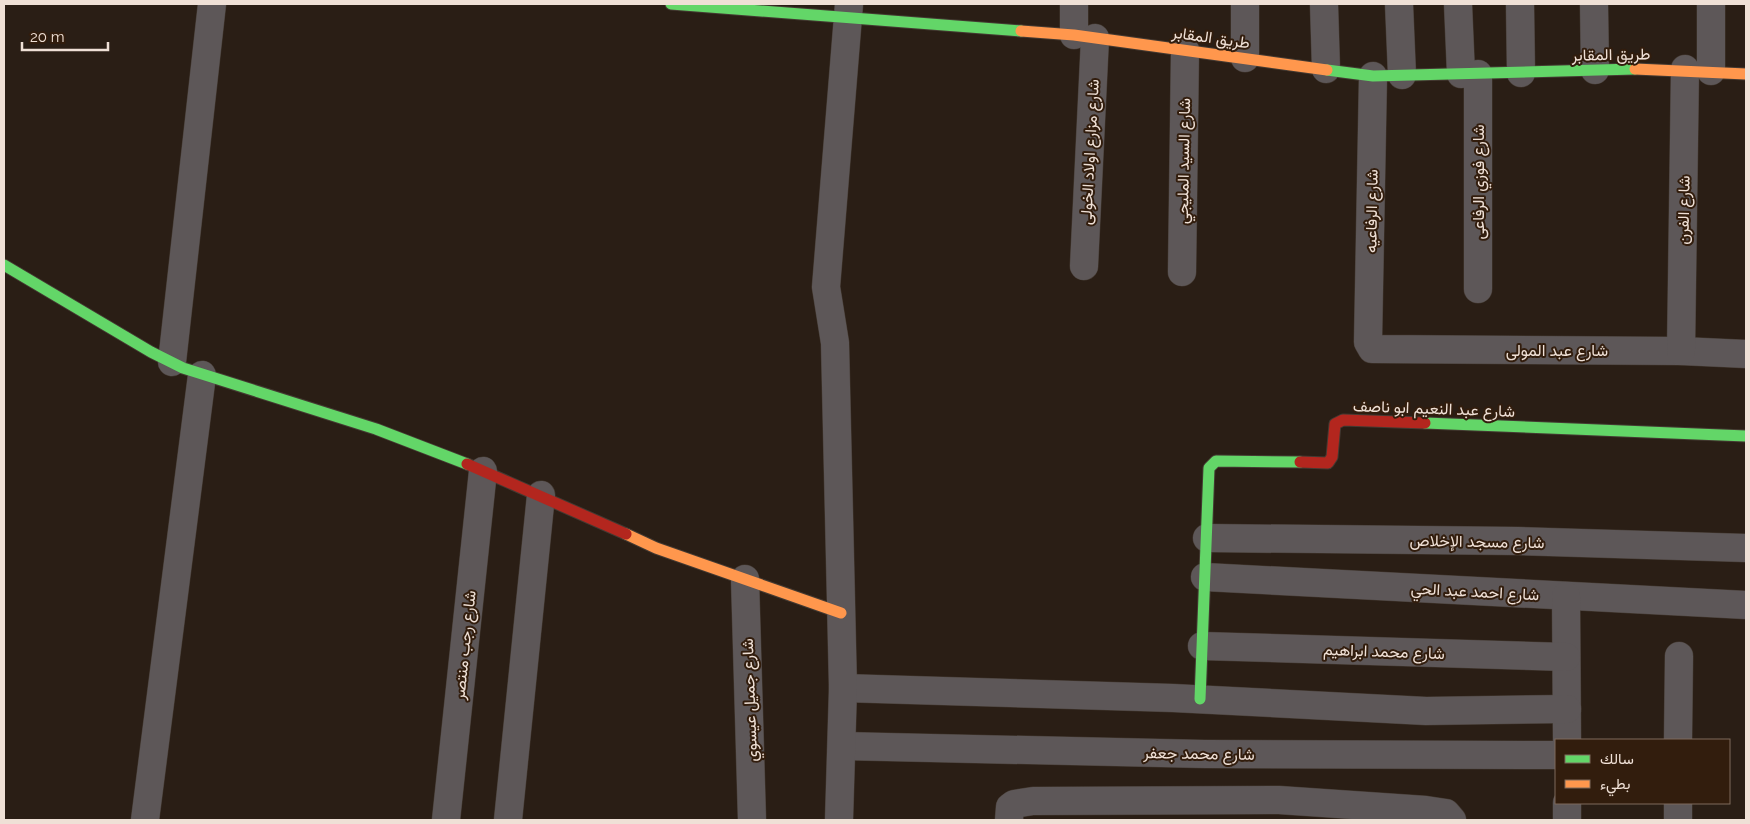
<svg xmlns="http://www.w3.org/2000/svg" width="1750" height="824" font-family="Raleway,Vazirmatn,sans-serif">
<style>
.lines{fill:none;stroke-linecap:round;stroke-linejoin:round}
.street-casing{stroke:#443a32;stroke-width:29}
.fast-casing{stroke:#443a32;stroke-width:13}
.slow-casing{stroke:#443a32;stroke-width:13}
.jam-casing{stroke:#443a32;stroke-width:13}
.street{stroke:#5d5758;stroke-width:28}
.fast{stroke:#63d668;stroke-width:11}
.slow{stroke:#ff974d;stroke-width:11}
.jam{stroke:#b3261e;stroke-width:11}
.labels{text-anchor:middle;stroke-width:4;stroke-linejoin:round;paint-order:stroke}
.street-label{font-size:16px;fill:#efe0d6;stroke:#321d0d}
</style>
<rect width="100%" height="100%" fill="#2a1e15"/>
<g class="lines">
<defs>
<g id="street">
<polyline points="1245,4 1245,58"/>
<polyline points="1324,4 1326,69"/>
<polyline points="1399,4 1402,75"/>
<polyline points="1458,4 1461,74"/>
<polyline points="1520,4 1521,73"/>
<polyline points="1594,4 1595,70"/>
<polyline points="1711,4 1711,71"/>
<polyline points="1074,35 1074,4"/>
<polyline points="1373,76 1368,342 1372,349 1681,351 1746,354"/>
<polyline points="1084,266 1095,38"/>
<polyline points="1182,272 1185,50"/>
<polyline points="1478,289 1478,74"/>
<polyline points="1681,351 1685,69"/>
<polyline points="172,362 212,4"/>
<polyline points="1207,538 1518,541 1746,548"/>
<polyline points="1205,577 1746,605"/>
<polyline points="745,579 752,820"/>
<polyline points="1566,596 1567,740"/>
<polyline points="1202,646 1566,657"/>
<polyline points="843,688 1173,698 1426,711 1567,709"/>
<polyline points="1678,740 1679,656"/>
<polyline points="842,746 1205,754 1556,755"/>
<polyline points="1567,803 1567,820"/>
<polyline points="145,820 202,375"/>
<polyline points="446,820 483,471"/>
<polyline points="508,820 541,495"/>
<polyline points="839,820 843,688 835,343 826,287 849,4"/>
<polyline points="1009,820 1010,807 1014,804 1033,801 1279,800 1426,810 1446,813 1452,820"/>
<polyline points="1678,820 1678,803"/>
</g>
<g id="fast">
<polyline points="671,4 1021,31"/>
<polyline points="1327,70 1373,76 1635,69"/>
<polyline points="4,265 151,352 183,368 376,429 467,464"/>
<polyline points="1425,423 1746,436"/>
<polyline points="1200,699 1209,468 1216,461 1300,462"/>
</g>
<g id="slow">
<polyline points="1021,31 1074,35 1327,70"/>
<polyline points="1635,69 1746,74"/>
<polyline points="626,534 656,548 841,613"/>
</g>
<g id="jam">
<polyline points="1300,462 1328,463 1332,457 1335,424 1343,420 1425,423"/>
<polyline points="467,464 626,534"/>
</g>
</defs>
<use href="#street" class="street-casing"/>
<use href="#fast" class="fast-casing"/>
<use href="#slow" class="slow-casing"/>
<use href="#jam" class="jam-casing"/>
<use href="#street" class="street"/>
<use href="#fast" class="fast"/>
<use href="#slow" class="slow"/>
<use href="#jam" class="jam"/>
</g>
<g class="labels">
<g class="street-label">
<text transform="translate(1211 37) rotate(8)" y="6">طريق المقابر</text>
<text transform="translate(1611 54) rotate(-1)" y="6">طريق المقابر</text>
<text transform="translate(1089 152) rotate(-87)" y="6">شارع مزارع اولاد الخولى</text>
<text transform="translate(1183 161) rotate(-89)" y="6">شارع السيد المليجي</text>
<text transform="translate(1478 182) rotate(-90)" y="6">شارع فوزي الرفاعى</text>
<text transform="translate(1683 210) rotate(-89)" y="6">شارع الفرن</text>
<text transform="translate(1371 211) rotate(-89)" y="6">شارع الرفاعيه</text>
<text x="1557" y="356">شارع عبد المولى</text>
<text transform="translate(1434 408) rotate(2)" y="6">شارع عبد النعيم ابو ناصف</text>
<text transform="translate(1477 541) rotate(1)" y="6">شارع مسجد الإخلاص</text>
<text transform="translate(1475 591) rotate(3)" y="6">شارع احمد عبد الحي</text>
<text transform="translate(464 645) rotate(-84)" y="6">شارع رجب منتصر</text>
<text transform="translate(1384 651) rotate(2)" y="6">شارع محمد ابراهيم</text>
<text transform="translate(749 700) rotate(-92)" y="6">شارع جميل عيسوي</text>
<text transform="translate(1199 753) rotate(1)" y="6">شارع محمد جعفر</text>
</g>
</g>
<rect width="1750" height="824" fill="none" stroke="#efe0d6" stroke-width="10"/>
<rect x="1555" y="739" width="175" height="65" fill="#321d0d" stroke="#7e6b5d"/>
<rect x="1565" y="755" width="25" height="8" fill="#63d668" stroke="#7e6b5d"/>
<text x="1600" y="764" font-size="15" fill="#efe0d6">سالك</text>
<rect x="1565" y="780" width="25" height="8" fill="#ff974d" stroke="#7e6b5d"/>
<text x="1600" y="789" font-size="15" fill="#efe0d6">بطيء</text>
<path d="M22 42v8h86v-8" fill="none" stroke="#efe0d6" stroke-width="2.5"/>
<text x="30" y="42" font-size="15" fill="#efe0d6" stroke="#321d0d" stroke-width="4" paint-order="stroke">20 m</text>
</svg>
